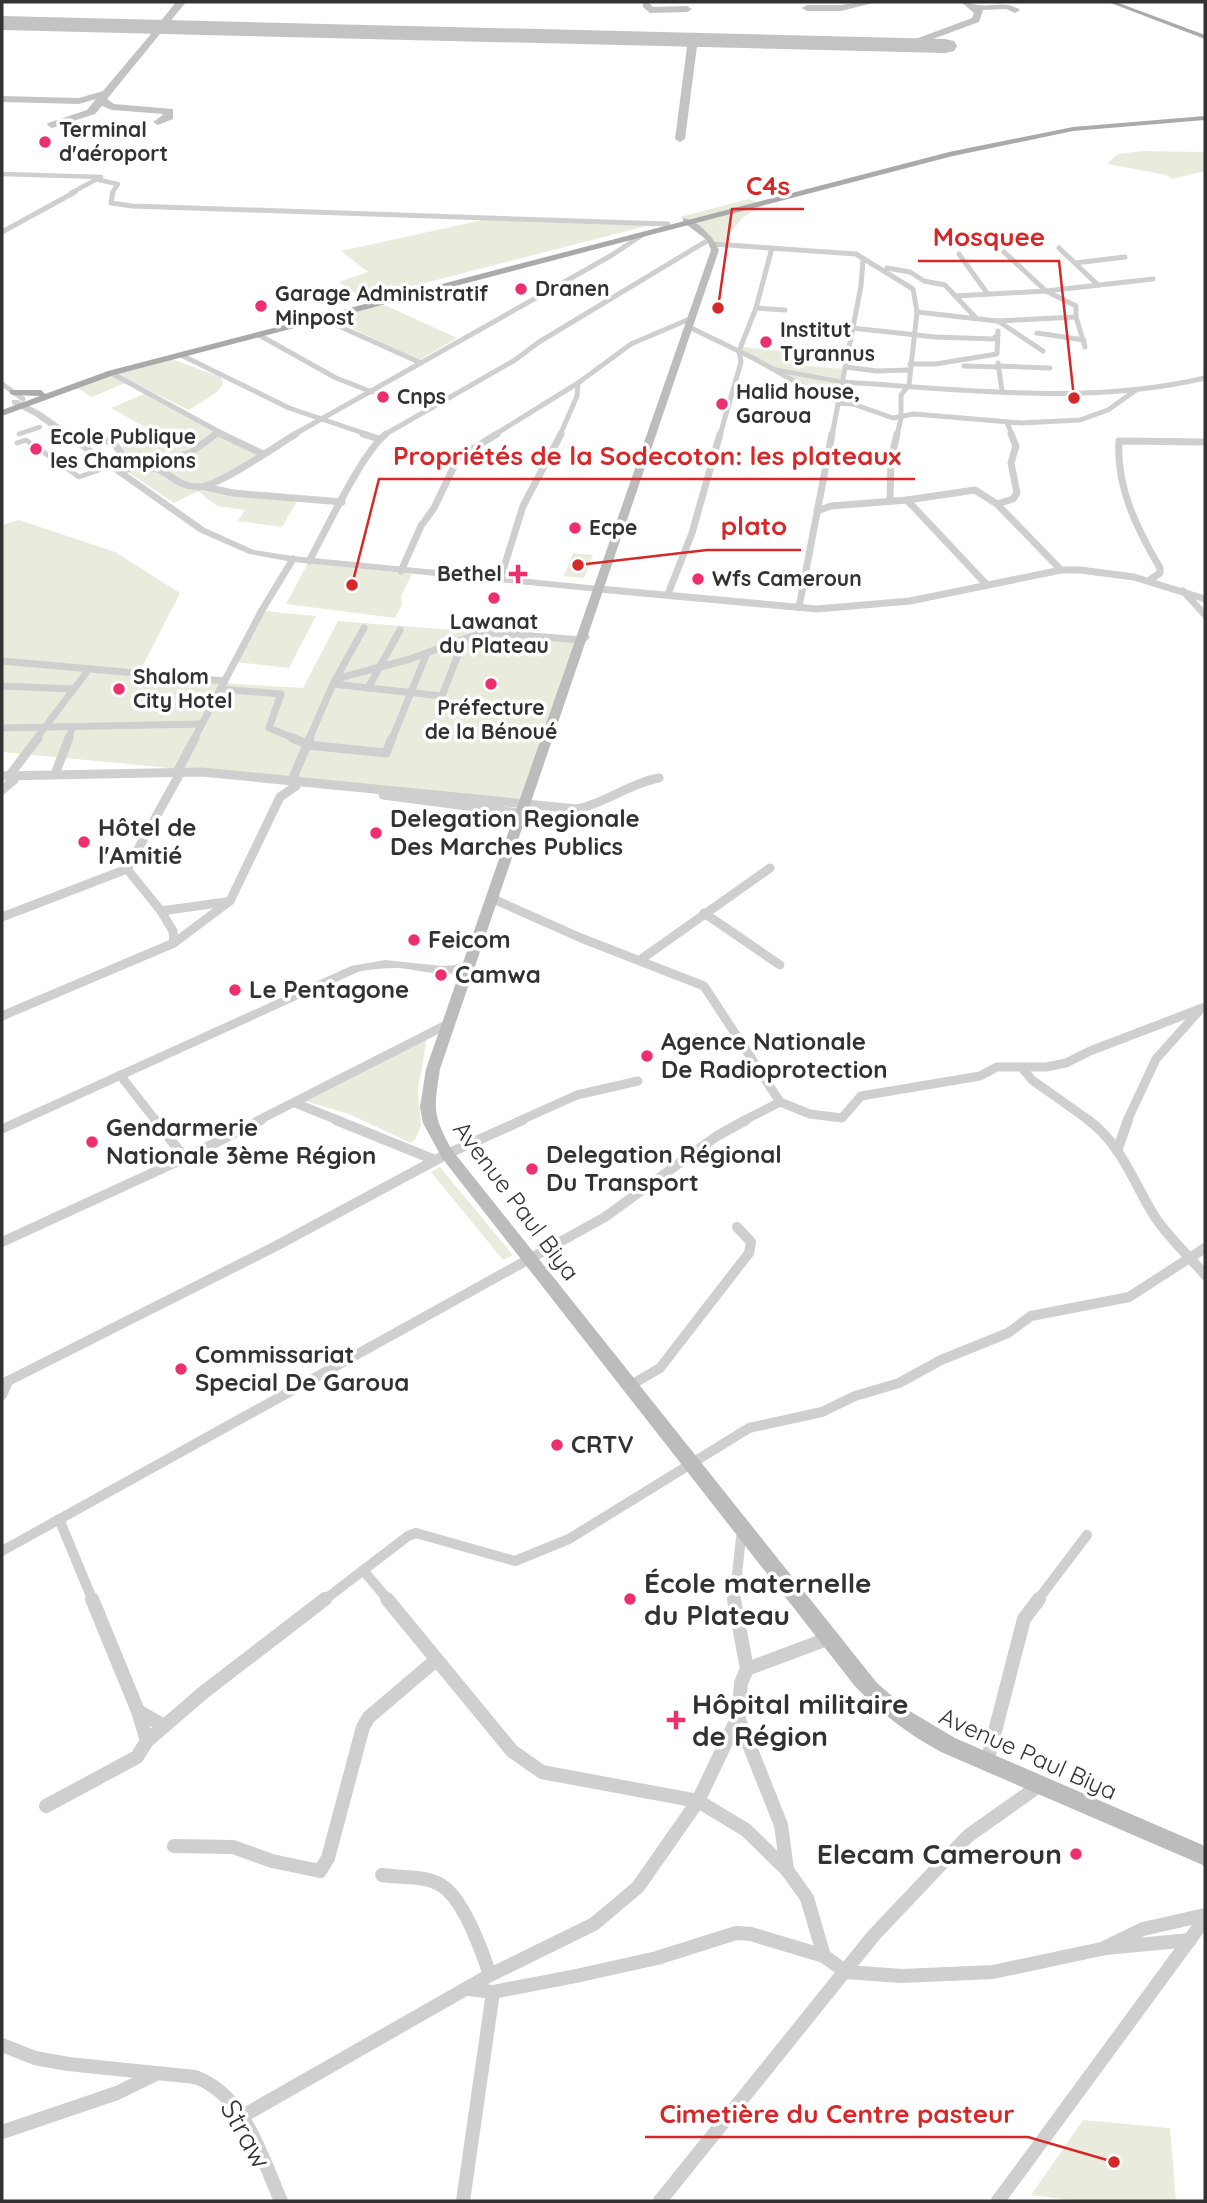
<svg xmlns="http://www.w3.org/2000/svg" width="1207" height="2203" font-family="Quicksand,sans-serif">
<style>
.green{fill:#e9ecdd}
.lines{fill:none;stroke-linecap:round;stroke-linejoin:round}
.taxiway{fill:#c3c3c3;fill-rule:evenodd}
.runway{fill:#c3c3c3;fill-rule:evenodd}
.pedestrian-far1{stroke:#cfcfcf;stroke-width:4.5}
.pedestrian{stroke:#cfcfcf;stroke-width:5}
.minor-far5{stroke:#cfcfcf;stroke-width:4.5}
.minor-far4{stroke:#cfcfcf;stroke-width:5}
.minor-far3{stroke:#cfcfcf;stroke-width:7}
.minor-far2{stroke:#cfcfcf;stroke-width:9}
.minor-far1{stroke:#cfcfcf;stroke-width:10}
.minor{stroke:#cfcfcf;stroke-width:14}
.tertiary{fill:#cfcfcf;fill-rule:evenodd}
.secondary{fill:#bcbcbc;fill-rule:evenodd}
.primary{fill:#aaa;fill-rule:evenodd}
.poi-dot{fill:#ee2f6e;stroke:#fff;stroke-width:2.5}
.labels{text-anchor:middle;stroke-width:7;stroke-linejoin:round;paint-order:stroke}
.far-poi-label{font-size:21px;font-weight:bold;fill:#323232;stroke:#fff;text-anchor:start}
.poi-label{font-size:24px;font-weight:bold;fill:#323232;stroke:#fff;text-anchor:start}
.street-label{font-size:24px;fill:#323232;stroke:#fff}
.near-poi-label{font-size:28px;font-weight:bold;fill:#323232;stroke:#fff;text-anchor:start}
.near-street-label{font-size:28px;fill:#323232;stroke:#fff}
.leader{fill:none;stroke:#d62828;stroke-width:2.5}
.callout-dot{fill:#d62828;stroke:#fff;stroke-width:2.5}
.callout-label{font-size:26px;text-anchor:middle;font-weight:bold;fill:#d62828;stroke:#fff;stroke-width:7;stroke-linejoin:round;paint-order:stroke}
</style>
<rect width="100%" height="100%" fill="#fff"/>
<g class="green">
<polygon points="1143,151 1205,152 1205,171 1171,179 1167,175 1107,164 1118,154"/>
<polygon points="749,199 763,205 742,218 723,243 714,242 706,232 680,217"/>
<polygon points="487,219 654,224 363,299 339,282 368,272 341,251"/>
<polygon points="375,306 387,306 457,338 419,360 328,317"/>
<polygon points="742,347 795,352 793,365 845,369 838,401 828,398 739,351"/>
<polygon points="169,358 221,377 223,384 217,392 189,410 115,374"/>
<polygon points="111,375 125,383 92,397 77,388"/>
<polygon points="146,393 260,453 227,475 205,485 291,499 296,503 282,527 238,521 245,510 217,506 198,491 174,503 122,468 119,448 154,432 111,408"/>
<polygon points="19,520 115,552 180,593 139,673 221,683 303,688 338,621 581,640 526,802 2,752 2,525"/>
<polygon points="573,553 593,555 584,578 564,576"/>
<polygon points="308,563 412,574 401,596 402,605 395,618 286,604"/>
<polygon points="264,611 316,616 289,668 235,662"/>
<polygon points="427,1038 418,1090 421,1125 415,1140 411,1143 349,1114 298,1099"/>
<polygon points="440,1167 513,1255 503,1260 431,1172"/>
<polygon points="1083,2120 1170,2128 1176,2201 1080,2201 1031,2195"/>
</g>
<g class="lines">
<g class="taxiway">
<polygon points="176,2 186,2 107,99 114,104 173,109 173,119 158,125 153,122 164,114 112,110 102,106 95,114 52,128 47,125 48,123 87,110 96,99 79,104 2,102 2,96 79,98 103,91 151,34 140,29 140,25 156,27"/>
<polygon points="859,2 877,2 841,11 807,11 802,8 807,5 841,5"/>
<path d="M 961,2 C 968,2 972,4 978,5 C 994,7 1006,0 1020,10 L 1015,13 L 1006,9 L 983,10 L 979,22 L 908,48 L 902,48 L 902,44 L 972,18 L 974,13 Z"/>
<polygon points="643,3 649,3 653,7 687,6 692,9 687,12 650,13 643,7"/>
<polygon points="678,37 697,46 685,139 680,142 675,139 687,47 673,40"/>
</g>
<polygon class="runway" points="2,16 945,39 954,41 957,46 954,51 945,53 2,30"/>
<g class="pedestrian-far1">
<polyline points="772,369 842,382"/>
<polyline points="19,434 40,427"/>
</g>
<polyline class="pedestrian" points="17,443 26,440 79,477 99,470"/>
<g class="minor-far5">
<polyline points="2,174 101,177"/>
<polyline points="99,180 118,184 112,193"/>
<polyline points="71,193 101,177"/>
</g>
<g class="minor-far4">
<polyline points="113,192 111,203 132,206 668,224"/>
<polyline points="2,232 75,192"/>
<polyline points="713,244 856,254 913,289 917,312 909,385 901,395 901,418 897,435"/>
<polyline points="1059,248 1098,285"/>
<polyline points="1004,252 1046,291 1076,306 1076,317 1085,347"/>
<polyline points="959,254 987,293"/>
<polyline points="1075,263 1125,257"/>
<polyline points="887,268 910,272 924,281 945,285 976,318"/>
<polyline points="955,296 1046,291 1153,279"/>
<polyline points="756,308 785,310"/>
<polyline points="917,312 997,321 1076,317"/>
<polyline points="323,319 421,363"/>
<polyline points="998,321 1043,351"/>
<polyline points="689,327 755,359 815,393 838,401"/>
<polyline points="852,328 935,337 993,339 998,335"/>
<polyline points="1037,333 1084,340"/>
<polyline points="259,335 336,378 372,392"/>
<polyline points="181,355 289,408 369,435"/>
<polyline points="998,363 1002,391"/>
<polyline points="910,364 936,364 997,354 998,331"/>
<polyline points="964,366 999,367"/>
<polyline points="998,366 1050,368"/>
<polyline points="845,367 877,371 909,370"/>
<polyline points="111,373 225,435"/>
<path d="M 842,382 C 963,389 1086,406 1205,378"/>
<polyline points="2,384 23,399"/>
<polyline points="838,403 853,404 893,418 914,414 1021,423 1080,420 1108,410 1136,390"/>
<polyline points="1007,422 1012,435"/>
<polyline points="213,435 218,432"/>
<polyline points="293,435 612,255 642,235"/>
<polyline points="384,435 515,360 539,342 710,239"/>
<polyline points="494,435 578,383 631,344 692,318"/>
<polyline points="560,435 577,396 578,383"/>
<polyline points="720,435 741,362 739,351 756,308 772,248"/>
<polyline points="832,435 861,286 863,259"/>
</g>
<g class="minor-far3">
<polyline points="221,434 263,454"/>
<polyline points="363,434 379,439"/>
<path d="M 80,443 C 108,436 119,439 126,469 L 124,471"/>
<polyline points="828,455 891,460 897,434"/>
<polyline points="148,465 190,453 216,434"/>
<path d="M 126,469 C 171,460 166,485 197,487 C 215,489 277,445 296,434"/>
<polyline points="205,487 233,493 342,502"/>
<polyline points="890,500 891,460"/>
<polyline points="907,500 987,585"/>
<polyline points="997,504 1013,499 1017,493 1011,463 1016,446 1011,434"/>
<polyline points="817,511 831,506 907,500 975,490 997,504 1061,570"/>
<path d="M 309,561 C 326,531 362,452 386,434"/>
<polyline points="401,571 421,526 434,508 458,458 497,434"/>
<path d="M 1151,579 L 1160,573 L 1160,568 C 1137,529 1116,487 1119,441 L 1205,442"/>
<polyline points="500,580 523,506 561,434"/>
<polyline points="1183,591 1205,615"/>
<polyline points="668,594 692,533 720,434"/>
<polyline points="597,595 599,589 817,609 910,601 1061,570 1080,570 1134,577 1205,599"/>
<polyline points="799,607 832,434"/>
<polyline points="2,661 225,681"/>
<polyline points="336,679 410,659 483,632 581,640 586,637"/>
<polyline points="333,684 442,696 464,639"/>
<polyline points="2,686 73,689"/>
<polyline points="368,688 400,630"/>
<polyline points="220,689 281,694 269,728 296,739"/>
<polyline points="2,728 202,724"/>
<polyline points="36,739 89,669"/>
<polyline points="68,739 73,727"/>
<polyline points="194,739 262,610 293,559"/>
<polyline points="309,739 333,684 364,628"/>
<polyline points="392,739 427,653"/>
</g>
<g class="minor-far2">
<polyline points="292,738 307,744"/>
<polyline points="307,745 386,753 392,738"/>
<polyline points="177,772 195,738"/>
<polyline points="55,774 69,738"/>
<path d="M 2,776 L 202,772 L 577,809 C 606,803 630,783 659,778"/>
<polyline points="9,776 38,738"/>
<polyline points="292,780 310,738"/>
<polyline points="2,790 14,780"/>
<polyline points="383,795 519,813"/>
<polyline points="127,869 161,911 226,902"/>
<polyline points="491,898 581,938 704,986 780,1102"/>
<polyline points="161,911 173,931 174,943"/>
<polyline points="704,913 780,965"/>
<polyline points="2,917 127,869 178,777"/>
<polyline points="640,960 770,868"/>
<polyline points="2,1016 174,943 230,901 280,797 296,786"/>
<polyline points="1023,1069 1032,1080 1090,1121"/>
<polyline points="120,1075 156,1121"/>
<polyline points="295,1103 340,1121"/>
<polyline points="257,1121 446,1025"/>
<polyline points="519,1121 577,1095 638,1081"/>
<polyline points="743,1121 780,1102 810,1114 842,1118 861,1096 980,1076 997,1067 1046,1067 1066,1063 1090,1051 1205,1007"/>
<polyline points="1127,1121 1156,1059 1199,1011"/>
</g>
<g class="minor-far1">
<polyline points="155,1120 185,1158"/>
<polyline points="336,1120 435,1160"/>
<path d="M 1088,1120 C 1121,1143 1134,1184 1155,1217 C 1169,1238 1189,1256 1205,1275"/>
<polyline points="1117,1151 1128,1120"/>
<polyline points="2,1242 185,1158 261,1120"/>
<polyline points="2,1384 276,1246 447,1154 523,1120"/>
<polyline points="631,1385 660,1368 749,1253 751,1242 737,1227"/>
<polyline points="2,1395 8,1381"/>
<polyline points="59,1519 93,1601"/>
<polyline points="2,1551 605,1217 717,1136 746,1120"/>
<polyline points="363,1570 389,1601"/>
<polyline points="323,1601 408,1536 416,1533 515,1561 569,1539 749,1428 822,1412 855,1396 899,1383 941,1360 1008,1333 1031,1316 1129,1297 1205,1248"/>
<polyline points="734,1601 742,1529"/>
<polyline points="1037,1601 1087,1535"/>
</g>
<g class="minor">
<polyline points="92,1599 138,1711 147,1741"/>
<polyline points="387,1599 512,1751 542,1772 698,1801 746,1830 787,1870 807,1898 824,1956"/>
<polyline points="747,1669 830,1638"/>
<polyline points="138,1711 164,1726"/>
<polyline points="738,1717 781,1825 787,1870"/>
<polyline points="987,1762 1024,1619 1039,1599"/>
<polyline points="46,1806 137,1757 147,1741 204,1692 325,1599"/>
<polyline points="174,1846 233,1847 272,1861 320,1871 328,1858 363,1727 369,1717 436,1660"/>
<path d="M 382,1875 C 400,1878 425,1875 441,1885 C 463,1898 482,1951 490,1975"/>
<polyline points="1106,1947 1143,1929 1205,1915"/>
<polyline points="469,1989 493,1992 576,1976 657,1958 736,1933 751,1934 824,1956 846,1972 902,1976 993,1972 1106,1948 1190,1940"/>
<path d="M 2,2045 L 35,2058 L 68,2064 L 195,2077 C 245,2095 261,2156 281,2201"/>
<polyline points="241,2117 490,1975 594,1924 638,1887 698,1801 738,1717 741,1683 747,1669 734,1599"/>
<polyline points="2,2132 117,2093 156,2074"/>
<polyline points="463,2201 493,1992"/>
<polyline points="660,2201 874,1935 968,1836 1040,1785"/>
<polyline points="998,2201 1205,1919"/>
</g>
<g class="tertiary">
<polygon points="12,400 18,400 41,412 205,528 254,550 293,556 599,586 603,589 599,592 293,562 249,554 199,532 35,416 12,404"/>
<path d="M 385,960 L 442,966 L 455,965 L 468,960 L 474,964 C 455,983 421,969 398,968 C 384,968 371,969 358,972 L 2,1134 L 2,1124 L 351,966 Z"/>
</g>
<path class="secondary" d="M 683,218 C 698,220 713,237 719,250 L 440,1069 C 434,1109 432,1114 452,1150 L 877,1683 L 908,1710 L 955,1738 L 1205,1846 L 1205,1866 L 941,1752 C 908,1734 880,1713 854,1685 L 442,1158 L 423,1123 L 420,1107 L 426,1069 L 711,250 L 707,240 L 683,222 Z"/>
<g class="primary">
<polygon points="1108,2 1116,2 1205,35 1205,39"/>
<polygon points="1205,116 1205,120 1073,131 953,156 114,375 2,416 2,410 40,396 13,395 10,394 10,390 41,390 45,394 108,371 949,152 1073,127"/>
</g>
</g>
<g class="poi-dot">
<circle cx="45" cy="142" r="7"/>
<circle cx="521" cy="289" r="7"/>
<circle cx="261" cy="306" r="7"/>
<circle cx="766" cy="342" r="7"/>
<circle cx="383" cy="397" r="7"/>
<circle cx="722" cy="404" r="7"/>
<circle cx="36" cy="449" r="7"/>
<circle cx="575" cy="528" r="7"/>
<path d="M514.5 563.5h7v7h7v7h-7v7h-7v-7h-7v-7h7z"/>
<circle cx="698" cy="579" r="7"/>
<circle cx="494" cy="598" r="7"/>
<circle cx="491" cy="684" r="7"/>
<circle cx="119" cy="689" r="7"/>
<circle cx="376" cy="833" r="7"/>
<circle cx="84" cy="842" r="7"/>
<circle cx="414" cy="940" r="7"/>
<circle cx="441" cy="975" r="7"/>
<circle cx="235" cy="990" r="7"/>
<circle cx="647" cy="1056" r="7"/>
<circle cx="92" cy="1142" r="7"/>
<circle cx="532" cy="1169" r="7"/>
<circle cx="181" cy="1369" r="7"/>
<circle cx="557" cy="1445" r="7"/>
<circle cx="630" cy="1599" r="7"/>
<path d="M672.5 1709.5h7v7h7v7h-7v7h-7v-7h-7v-7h7z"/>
<circle cx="1076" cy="1854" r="7"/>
</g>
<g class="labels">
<g class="far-poi-label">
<text x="59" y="137">Terminal<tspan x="59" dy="24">d'aéroport</tspan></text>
<text x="535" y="296">Dranen</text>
<text x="275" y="301">Garage Administratif<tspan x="275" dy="24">Minpost</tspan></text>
<text x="780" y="337">Institut<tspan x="780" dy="24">Tyrannus</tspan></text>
<text x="736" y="399">Halid house,<tspan x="736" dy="24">Garoua</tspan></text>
<text x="397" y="404">Cnps</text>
<text x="50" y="444">Ecole Publique<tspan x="50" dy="24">les Champions</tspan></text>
<text x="589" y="535">Ecpe</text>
<text x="502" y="581" text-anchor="end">Bethel</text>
<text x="712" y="586">Wfs Cameroun</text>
<text x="494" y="629" text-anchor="middle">Lawanat<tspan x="494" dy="24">du Plateau</tspan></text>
<text x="133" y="684">Shalom<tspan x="133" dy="24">City Hotel</tspan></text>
<text x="491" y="715" text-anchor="middle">Préfecture<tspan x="491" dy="24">de la Bénoué</tspan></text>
</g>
<g class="poi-label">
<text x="390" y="827">Delegation Regionale<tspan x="390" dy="28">Des Marches Publics</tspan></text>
<text x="98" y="836">Hôtel de<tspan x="98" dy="28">l'Amitié</tspan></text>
<text x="428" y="948">Feicom</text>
<text x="455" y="983">Camwa</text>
<text x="249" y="998">Le Pentagone</text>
<text x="661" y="1050">Agence Nationale<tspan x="661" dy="28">De Radioprotection</tspan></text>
<text x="106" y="1136">Gendarmerie<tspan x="106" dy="28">Nationale 3ème Région</tspan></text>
<text x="546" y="1163">Delegation Régional<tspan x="546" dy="28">Du Transport</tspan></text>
<text x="195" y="1363">Commissariat<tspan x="195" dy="28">Special De Garoua</tspan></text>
<text x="571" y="1453">CRTV</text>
</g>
<g class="street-label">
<text transform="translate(516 1201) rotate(53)" y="8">Avenue Paul Biya</text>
<text transform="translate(1028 1754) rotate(24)" y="8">Avenue Paul Biya</text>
</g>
<g class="near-poi-label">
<text x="644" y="1593">École maternelle<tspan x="644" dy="32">du Plateau</tspan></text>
<text x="692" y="1714">Hôpital militaire<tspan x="692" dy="32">de Région</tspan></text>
<text x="1062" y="1864" text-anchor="end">Elecam Cameroun</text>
</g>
<g class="near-street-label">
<text transform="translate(246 2134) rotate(61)" y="10">Straw</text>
</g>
</g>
<path class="leader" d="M718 308L732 209H804M1074 398L1059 261H918M352 585L379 479H915M578 565L707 550H801M1114 2162L1028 2137H645"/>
<g class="callout-dot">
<circle cx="718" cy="308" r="7"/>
<circle cx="1074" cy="398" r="7"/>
<circle cx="352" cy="585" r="7"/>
<circle cx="578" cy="565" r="7"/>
<circle cx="1114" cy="2162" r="7"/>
</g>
<g class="callout-label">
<text x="768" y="195">C4s</text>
<text x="989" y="246">Mosquee</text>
<text x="647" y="465">Propriétés de la Sodecoton: les plateaux</text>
<text x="754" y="535">plato</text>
<text x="837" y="2123">Cimetière du Centre pasteur</text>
</g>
<rect width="1207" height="2203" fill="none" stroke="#323232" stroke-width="7"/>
</svg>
